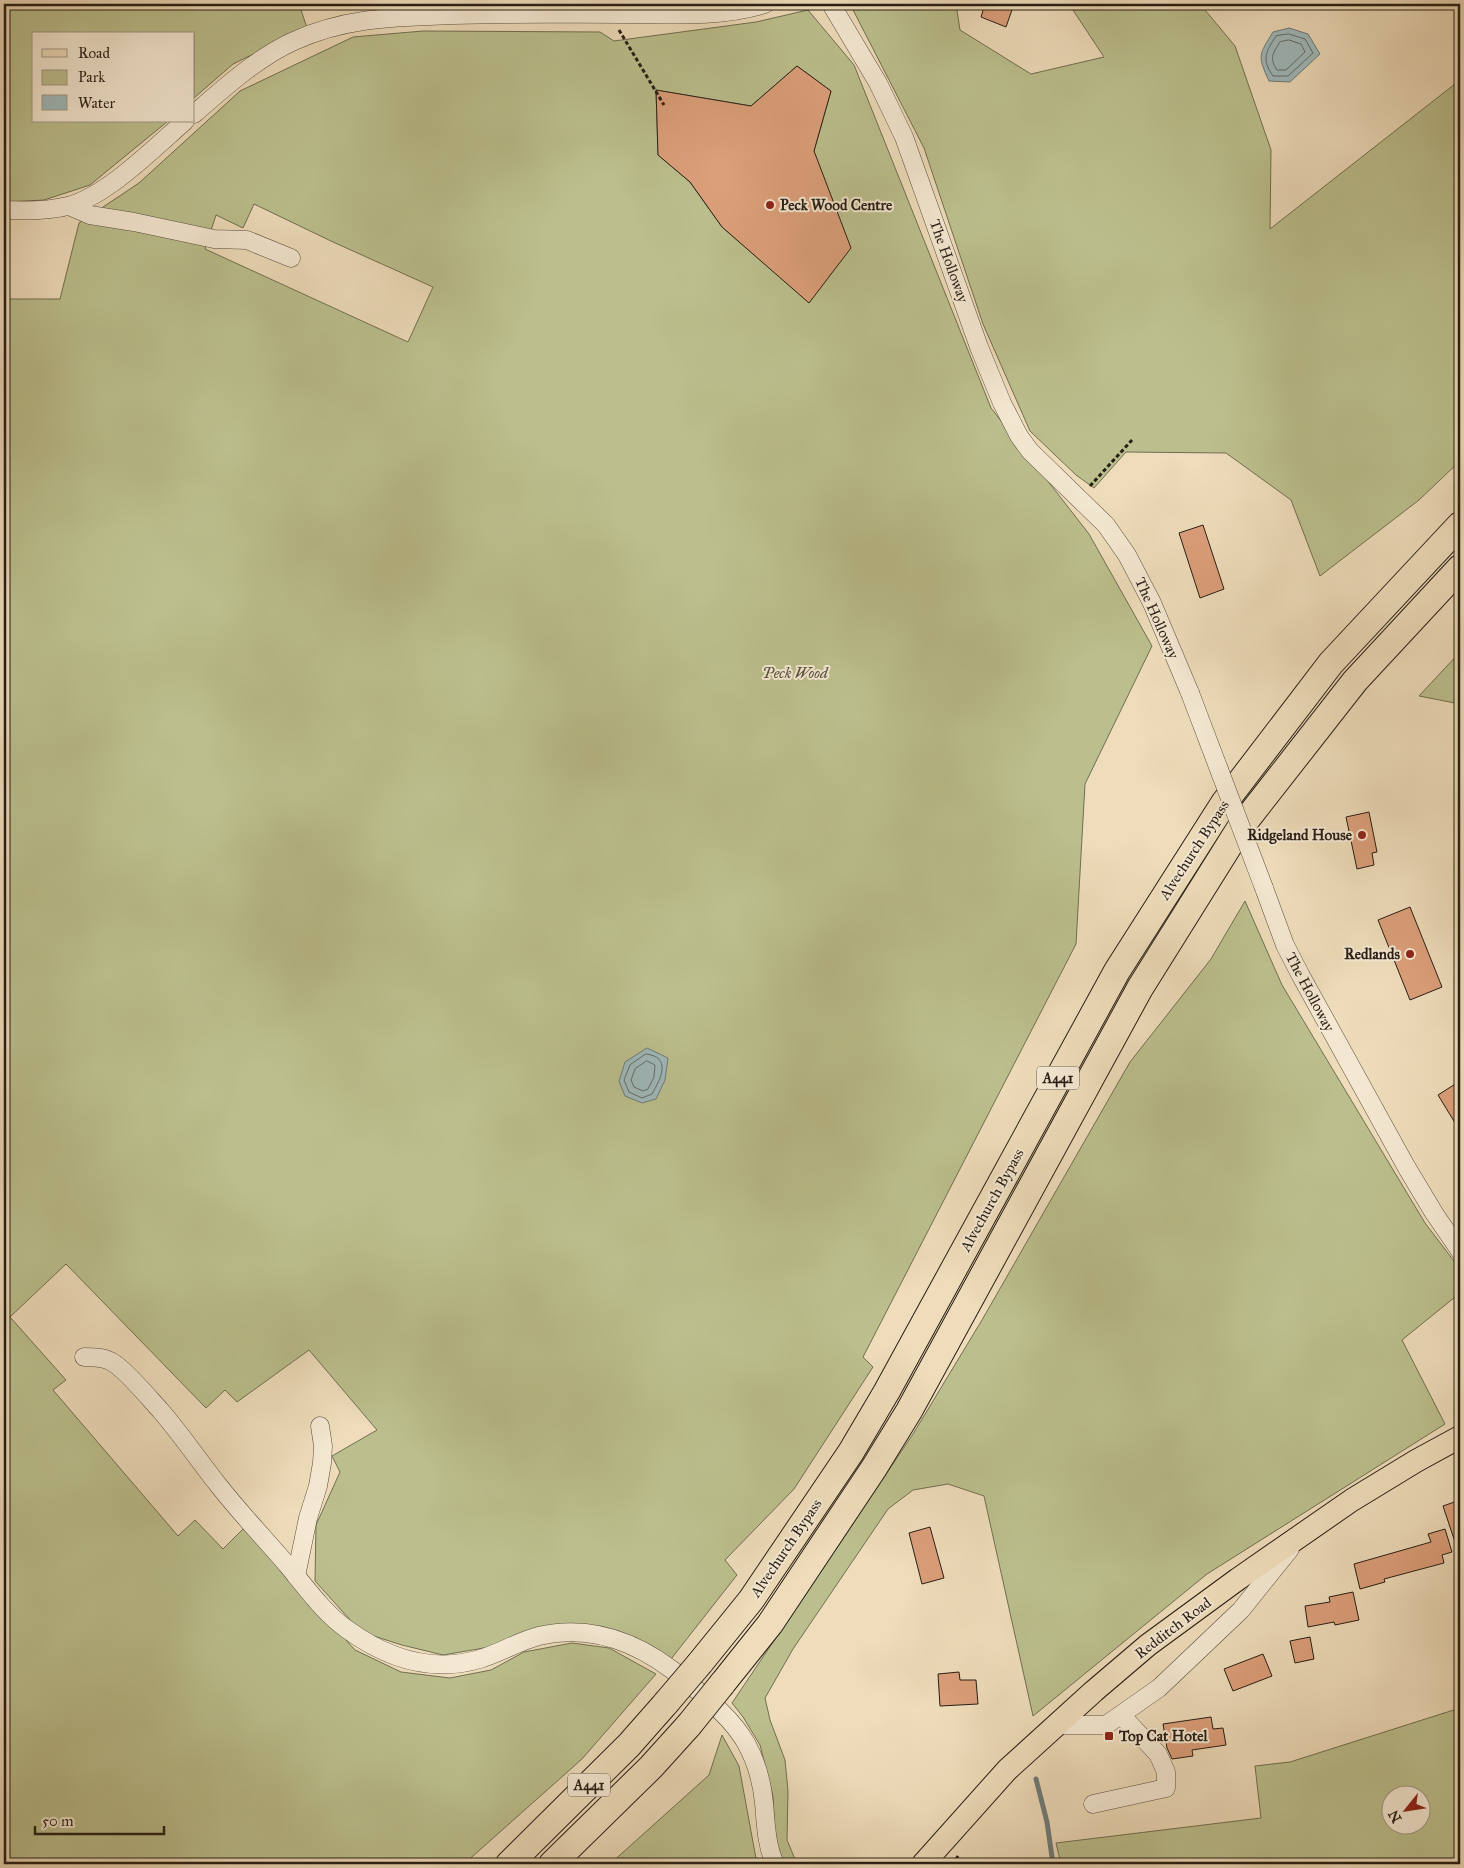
<svg xmlns="http://www.w3.org/2000/svg" width="1464" height="1868" font-family="'IM FELL Great Primer',serif">
<style>
.green{fill:#bbbf8d;stroke:#716e51;fill-rule:evenodd}
.water{fill:#9fb9bb;stroke:#6f7b79}
.lines{fill:none;stroke-linecap:round;stroke-linejoin:round}
.shore{stroke:#636c68;stroke-width:1}
.stream{stroke:#6f7b79;stroke-width:5}
.building{fill:#db9f7a;stroke:#271e15}
.minor-casing{stroke:#594e3e;stroke-width:19}
.major-casing{stroke:#271e15;stroke-width:24}
.highway-casing{stroke:#271e15;stroke-width:28}
.path{stroke:#271e15;stroke-width:3;stroke-dasharray:4 2.5;stroke-linecap:butt}
.minor{stroke:#f4e8d2;stroke-width:18}
.major{stroke:#eedcba;stroke-width:22}
.highway{stroke:#eedcba;stroke-width:26}
.minor-bridge-casing{stroke:#594e3e;stroke-width:19;stroke-linecap:butt}
.highway-bridge-casing{stroke:#271e15;stroke-width:28;stroke-linecap:butt}
.minor-bridge{stroke:#f4e8d2;stroke-width:18}
.highway-bridge{stroke:#eedcba;stroke-width:26}
.poi-dot{fill:#8f2418;stroke:#f4e8d2;stroke-width:2}
.labels{text-anchor:middle;stroke-width:4;stroke-linejoin:round;paint-order:stroke}
.shield{fill:#f4e8d2;stroke:#645b4e;stroke-width:1}
.shield-label{font-size:14px;font-weight:bold;fill:#271e15}
.poi-label{font-size:15px;font-weight:bold;fill:#271e15;stroke:#f4e8d2;text-anchor:start}
.street-label{font-size:15px;fill:#271e15;stroke:#f4e8d2}
.park-label{font-size:15px;font-style:italic;fill:#534e39;stroke:#f4e8d2}
</style>
<rect width="100%" height="100%" fill="#eedcba"/>
<filter id="stains"><feTurbulence type="fractalNoise" baseFrequency=".004" numOctaves="4"/><feColorMatrix values="0 0 0 0 .2 0 0 0 0 .09 0 0 0 0 .02 0 0 0 .5 -.17"/></filter>
<radialGradient id="worn" r=".72"><stop offset=".6" stop-color="#630" stop-opacity="0"/><stop offset="1" stop-color="#630" stop-opacity=".3"/></radialGradient>
<g class="green">
<polygon points="4,4 299,4 307,28 233,64 194,98 194,34 34,34 34,121 168,121 90,185 44,200 4,202"/>
<polygon points="850,4 956,4 960,30 1031,74 1104,57 1069,4 1200,4 1235,46 1271,150 1270,229 1460,80 1460,461 1419,500 1320,576 1291,500 1226,453 1126,452 1094,488 1076,475 1030,431 983,324 924,148"/>
<path d="M 808,10 L 854,65 L 991,408 L 1089,534 L 1152,646 L 1085,784 L 1076,944 L 863,1357 L 873,1367 L 794,1489 L 725,1560 L 737,1575 L 671,1659 L 600,1628 L 443,1655 L 402,1645 L 361,1632 L 315,1581 L 316,1525 L 340,1472 L 332,1456 L 377,1430 L 309,1350 L 237,1402 L 225,1390 L 206,1408 L 66,1264 L 10,1317 L 66,1380 L 53,1390 L 178,1536 L 195,1520 L 223,1549 L 244,1528 L 355,1650 L 401,1672 L 450,1678 L 491,1670 L 524,1652 L 572,1643 L 609,1648 L 656,1674 L 582,1759 L 464,1864 L 4,1864 L 4,299 L 60,299 L 79,223 L 139,183 L 240,91 L 353,37 L 423,31 L 600,32 L 614,41 L 756,22 ZM 797,66 L 831,91 L 814,151 L 809,302 L 722,227 L 690,182 L 658,155 L 656,90 L 751,106 ZM 254,204 L 333,242 L 433,287 L 408,342 L 205,249 L 216,215 L 243,228 Z"/>
<polygon points="1460,652 1460,704 1419,696"/>
<polygon points="1245,901 1282,985 1425,1223 1460,1269 1460,1293 1402,1340 1445,1424 1207,1574 1033,1716 984,1496 948,1484 913,1490 888,1509 793,1649 765,1698 770,1720 785,1760 788,1791 787,1840 797,1864 784,1864 775,1840 773,1796 760,1745 743,1717 732,1703 913,1434 982,1320 1130,1062 1211,959"/>
<path d="M 1460,1708 L 1460,1864 L 1061,1864 L 1056,1843 L 1261,1818 L 1255,1766 L 1290,1762 ZM 1392,1796 L 1422,1796 L 1422,1826 L 1392,1826 Z"/>
<polygon points="722,1735 739,1766 757,1864 610,1864 709,1775"/>
</g>
<g class="water">
<path d="M 1289,28 L 1308,34 L 1320,54 L 1290,82 L 1269,81 C 1257,55 1259,55 1273,32 Z"/>
<polygon points="647,1048 668,1058 665,1080 656,1099 642,1103 625,1096 619,1081 625,1062"/>
</g>
<g class="lines">
<g class="shore">
<path d="M 1289,34 L 1305,39 L 1313,53 L 1288,76 L 1273,76 C 1261,59 1266,52 1276,36 Z"/>
<path d="M 1289,40 L 1301,44 L 1305,52 L 1286,70 L 1277,70 C 1269,58 1273,53 1280,42 Z"/>
<path d="M 646,1054 C 672,1057 661,1078 652,1094 L 642,1098 L 629,1092 L 624,1080 L 630,1065 Z"/>
<polygon points="647,1061 655,1065 654,1077 648,1089 643,1091 634,1087 631,1080 635,1069"/>
</g>
<polyline class="stream" points="1036,1779 1047,1822 1053,1864"/>
</g>
<g class="building">
<polygon points="985,4 1014,4 1006,27 981,17"/>
<polygon points="797,66 831,91 814,151 851,248 809,303 722,227 690,182 658,155 656,90 751,106"/>
<polygon points="1203,525 1224,589 1200,598 1179,533"/>
<polygon points="1369,812 1377,852 1372,853 1374,865 1357,869 1346,817"/>
<polygon points="1410,907 1442,987 1410,1000 1378,920"/>
<polygon points="1460,1081 1460,1131 1438,1095"/>
<polygon points="1460,1500 1460,1550 1458,1551 1443,1506"/>
<polygon points="930,1527 944,1578 922,1584 909,1533"/>
<polygon points="1445,1529 1452,1552 1442,1555 1444,1563 1384,1579 1385,1582 1360,1589 1354,1564 1431,1542 1428,1534"/>
<polygon points="1353,1592 1359,1620 1335,1625 1334,1622 1308,1627 1305,1606 1330,1602 1329,1597"/>
<polygon points="1310,1637 1314,1659 1295,1663 1290,1641"/>
<polygon points="1263,1654 1272,1676 1233,1691 1224,1669"/>
<polygon points="959,1672 960,1680 976,1680 978,1704 940,1706 938,1674"/>
<polygon points="1211,1717 1213,1729 1223,1728 1226,1745 1192,1750 1193,1756 1172,1759 1167,1748 1163,1724"/>
</g>
<g class="lines">
<defs>
<g id="minor">
<polyline points="831,4 878,83 904,137 979,347 1002,403 1019,436 1030,451 1106,525 1127,555 1152,603 1190,693"/>
<path d="M 194,114 C 224,88 258,57 294,41 C 346,17 397,17 453,15 C 510,13 566,14 623,14 C 670,14 719,18 765,4"/>
<polyline points="69,206 90,215 134,222 214,239 247,240 291,258"/>
<path d="M 4,210 C 25,211 48,211 68,206 C 107,196 155,147 185,121"/>
<polyline points="1264,888 1285,945 1301,976 1407,1168 1434,1213 1460,1251"/>
<path d="M 84,1357 C 93,1357 104,1357 112,1362 C 125,1369 149,1398 160,1410 C 181,1434 199,1461 219,1486 C 241,1514 266,1540 289,1567 C 307,1589 325,1614 348,1630 C 388,1659 432,1673 480,1659 C 500,1653 519,1641 539,1636 C 595,1623 644,1645 686,1681 C 708,1700 731,1717 746,1743 C 756,1761 762,1782 764,1803 C 766,1824 766,1844 775,1864"/>
<polyline points="296,1576 308,1518 318,1486 322,1463 323,1446 320,1426"/>
<polyline points="1056,1725 1106,1725 1159,1688 1241,1610 1290,1549"/>
<polyline points="1093,1804 1166,1788 1166,1772 1158,1754 1121,1715"/>
</g>
<polyline id="major" points="923,1864 1007,1770 1094,1691 1148,1645 1238,1579 1352,1500 1416,1461 1460,1437"/>
<g id="highway">
<polyline points="700,1663 751,1600 851,1452 887,1391 1117,971 1224,803 1331,663 1460,525"/>
<polyline points="722,1684 770,1624 874,1468 909,1411 1140,988 1240,828 1355,681 1460,568"/>
<polyline points="509,1864 629,1745 666,1703"/>
<polyline points="552,1864 651,1767 689,1725"/>
</g>
</defs>
<use href="#minor" class="minor-casing"/>
<use href="#major" class="major-casing"/>
<use href="#highway" class="highway-casing"/>
<g class="path">
<polyline points="619,30 664,105"/>
<polyline points="1090,486 1132,440"/>
<polyline points="953,1864 958,1856"/>
</g>
<use href="#minor" class="minor"/>
<use href="#major" class="major"/>
<use href="#highway" class="highway"/>
<defs>
<polyline id="minor-bridge" points="1190,693 1264,888"/>
<g id="highway-bridge">
<polyline points="666,1703 700,1663"/>
<polyline points="689,1725 722,1684"/>
</g>
</defs>
<use href="#minor-bridge" class="minor-bridge-casing"/>
<use href="#highway-bridge" class="highway-bridge-casing"/>
<use href="#minor-bridge" class="minor-bridge"/>
<use href="#highway-bridge" class="highway-bridge"/>
</g>
<g class="poi-dot">
<circle cx="770" cy="205" r="5"/>
<circle cx="1362" cy="835" r="5"/>
<circle cx="1410" cy="954" r="5"/>
<rect x="1104" y="1731" width="10" height="10" rx="2.5"/>
</g>
<g class="labels">
<g class="shield">
<rect x="1037" y="1066.5" width="42" height="23" rx="4"/>
<rect x="568" y="1773.5" width="42" height="23" rx="4"/>
</g>
<g class="shield-label">
<text x="1058" y="1083">A441</text>
<text x="589" y="1790">A441</text>
</g>
<g class="poi-label">
<text x="780" y="210">Peck Wood Centre</text>
<text x="1352" y="840" text-anchor="end">Ridgeland House</text>
<text x="1400" y="959" text-anchor="end">Redlands</text>
<text x="1119" y="1741">Top Cat Hotel</text>
</g>
<g class="street-label">
<text transform="translate(949 261) rotate(70)" y="5">The Holloway</text>
<text transform="translate(1157 618) rotate(66)" y="5">The Holloway</text>
<text transform="translate(1194 850) rotate(-57)" y="5">Alvechurch Bypass</text>
<text transform="translate(1310 992) rotate(62)" y="5">The Holloway</text>
<text transform="translate(992 1200) rotate(-61)" y="5">Alvechurch Bypass</text>
<text transform="translate(786 1548) rotate(-56)" y="5">Alvechurch Bypass</text>
<text transform="translate(1173 1628) rotate(-37)" y="5">Redditch Road</text>
</g>
<g class="park-label">
<text x="795" y="678">Peck Wood</text>
</g>
</g>
<rect width="1464" height="1868" fill="none" stroke="#eedcba" stroke-width="20"/>
<rect x="5" y="5" width="1454" height="1858" fill="none" stroke="#271e15" stroke-width="2.5"/>
<rect x="10" y="10" width="1444" height="1848" fill="none" stroke="#271e15"/>
<rect x="32" y="32" width="162" height="90" fill="#f4e8d2" stroke="#a29786"/>
<rect x="42" y="49" width="25" height="8" fill="#eedcba" stroke="#a29786"/>
<text x="78" y="58" font-size="15" fill="#271e15">Road</text>
<rect x="42" y="70" width="25" height="15" fill="#bbbf8d" stroke="#a29786"/>
<text x="78" y="82" font-size="15" fill="#271e15">Park</text>
<rect x="42" y="95" width="25" height="15" fill="#9fb9bb" stroke="#a29786"/>
<text x="78" y="108" font-size="15" fill="#271e15">Water</text>
<g transform="translate(1406 1810) rotate(240)"><circle r="24" fill="#f4e8d2" stroke="#a29786"/>
<path d="M0-4L9 19L0 12L-9 19Z" fill="#8f2418"/>
<text y="-8" font-size="14" font-weight="bold" text-anchor="middle" fill="#271e15">N</text>
</g>
<path d="M35 1826v8h129v-8" fill="none" stroke="#271e15" stroke-width="2.5"/>
<text x="42" y="1826" font-size="15" fill="#271e15" stroke="#f4e8d2" stroke-width="4" paint-order="stroke">50 m</text>
<rect width="100%" height="100%" filter="url(#stains)"/>
<rect width="100%" height="100%" fill="url(#worn)"/>
</svg>
